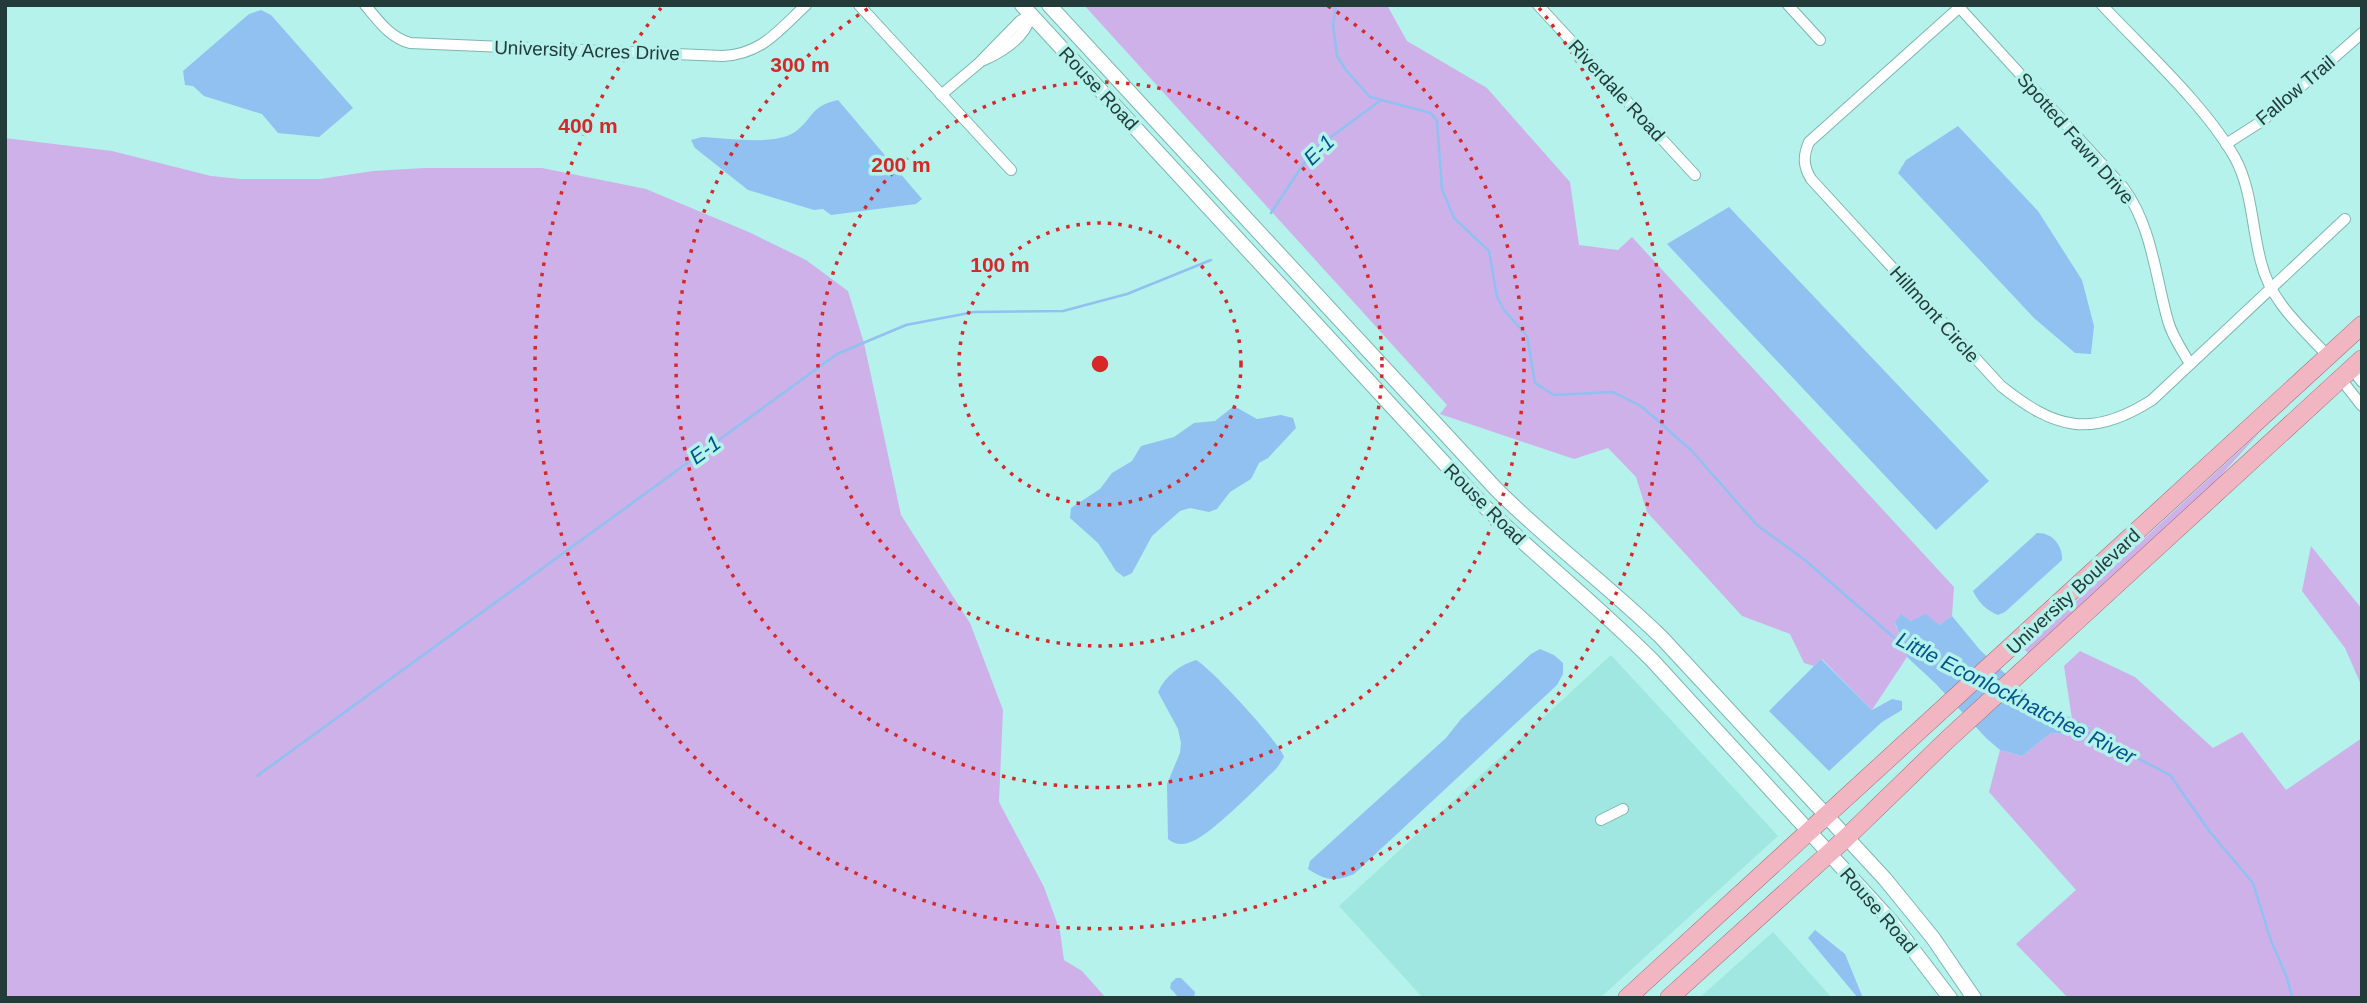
<svg xmlns="http://www.w3.org/2000/svg" width="2367" height="1003" font-family="Helvetica,sans-serif">
<style>
.built{fill:#a1e7e1}
.green{fill:#cfb1ea}
.water{fill:#90c1f1}
.lines{fill:none;stroke-linecap:round;stroke-linejoin:round}
.stream{stroke:#90c1f1;stroke-width:2.5}
.minor-casing{stroke:#7cb6b1;stroke-width:12}
.tertiary-casing{stroke:#7cb6b1;stroke-width:16}
.primary-casing{stroke:#a26b76;stroke-width:19}
.minor{stroke:#fff;stroke-width:10}
.tertiary{stroke:#fff;stroke-width:14}
.primary{stroke:#f1b6c1;stroke-width:18}
.ring{fill:none;stroke:#d62828;stroke-width:3.5;stroke-dasharray:3.5 7}
.labels{text-anchor:middle;stroke-width:7;stroke-linejoin:round;paint-order:stroke}
.street-label{font-size:19px;fill:#233b39;stroke:#b5f2ec}
.water-label{font-size:21px;font-style:italic;fill:#02538d;stroke:#b5f2ec}
.centre{fill:#d62828;stroke:#b5f2ec;stroke-width:3.5}
.ring-label{font-size:21px;text-anchor:middle;font-weight:bold;fill:#d62828;stroke:#b5f2ec;stroke-width:7;stroke-linejoin:round;paint-order:stroke}
</style>
<rect width="100%" height="100%" fill="#b5f2ec"/>
<g class="built">
<polygon points="1611,655 1778,836 1600,998 1423,998 1339,906"/>
<polygon points="1773,932 1832,998 1699,998"/>
</g>
<g class="green">
<polygon points="1084,5 1387,5 1407,41 1487,88 1570,182 1579,245 1618,250 1632,237 1954,587 1952,616 1939,625 1911,621 1901,615 1895,623 1907,657 1872,710 1822,659 1814,666 1804,663 1790,634 1742,616 1647,512 1636,477 1608,448 1574,459 1440,414 1447,405"/>
<polygon points="5,138 112,151 211,176 241,179 320,179 373,171 424,168 542,168 646,189 751,233 806,260 848,291 864,343 901,515 970,623 1003,710 999,802 1044,887 1060,931 1064,960 1082,971 1106,998 5,998"/>
<polygon points="2260,432 2215,482 2028,653 2024,649"/>
<polygon points="2311,546 2362,609 2362,687 2345,648 2302,591"/>
<polygon points="2080,651 2135,677 2213,748 2242,732 2286,790 2362,738 2362,998 2068,998 2016,944 2076,890 1989,792 2000,750 2022,756 2051,733 2072,734 2091,727 2072,719 2064,666"/>
</g>
<g class="water">
<polygon points="261,10 271,15 353,108 319,137 278,133 262,114 204,96 193,86 185,85 183,71 249,14"/>
<path d="M 838,100 L 922,199 L 916,204 L 831,215 L 823,209 L 814,210 L 748,190 L 695,148 L 691,140 L 702,137 C 726,138 775,146 795,132 C 814,118 810,106 838,100 Z"/>
<polygon points="1958,126 2038,211 2082,280 2094,326 2091,354 2075,353 2034,318 1898,173 1906,160"/>
<polygon points="1729,207 1989,481 1936,530 1667,244"/>
<polygon points="1234,406 1257,419 1281,415 1293,418 1296,428 1268,458 1259,463 1251,479 1230,492 1217,509 1209,512 1190,508 1180,511 1152,536 1132,573 1124,577 1116,571 1098,543 1070,518 1071,508 1100,489 1112,473 1132,461 1141,446 1174,437 1194,423 1215,421"/>
<path d="M 2037,533 C 2052,532 2063,546 2062,560 L 2005,612 L 1998,615 C 1987,611 1978,602 1973,591 Z"/>
<polygon points="1901,614 1911,621 1926,614 1939,625 1952,616 1980,650 2032,699 2092,728 2072,734 2051,733 2022,756 2000,750 1986,738 1936,684 1907,657 1895,622"/>
<path d="M 1540,649 L 1554,655 L 1563,663 L 1563,674 L 1557,685 L 1354,874 C 1334,882 1327,881 1308,869 L 1310,861 L 1446,738 L 1461,719 L 1531,654 Z"/>
<polygon points="1821,659 1872,710 1892,699 1902,701 1902,710 1882,722 1829,771 1769,711"/>
<path d="M 1196,660 C 1210,667 1280,743 1284,757 L 1277,768 C 1259,785 1209,838 1188,843 C 1180,845 1174,844 1168,839 L 1167,784 L 1180,753 L 1181,743 L 1178,729 L 1158,692 C 1165,676 1180,665 1196,660 Z"/>
<polygon points="1815,930 1845,954 1863,998 1858,998 1808,938"/>
<polygon points="1176,978 1181,978 1195,992 1194,998 1179,998 1170,988 1171,983"/>
</g>
<g class="lines">
<g class="stream">
<polyline points="1336,5 1333,25 1337,56 1346,70 1370,97 1431,113 1437,121 1442,189 1454,218 1489,251 1497,297 1504,310 1527,336 1535,383 1554,395 1613,392 1641,406 1691,450 1757,525 1805,560 1898,641 1905,644"/>
<polyline points="1271,213 1312,151 1381,100"/>
<polyline points="2081,729 2170,775 2210,832 2253,883 2270,938 2287,978 2292,998"/>
<polyline points="257,776 837,354 906,325 974,312 1063,311 1127,294 1211,260"/>
</g>
<defs>
<g id="minor">
<path d="M 365,5 C 379,21 389,37 410,43 L 723,56 C 762,54 779,30 806,5"/>
<polyline points="859,5 1011,170"/>
<polyline points="1538,5 1695,175"/>
<polyline points="1788,5 1820,40"/>
<path d="M 1962,5 L 1809,142 C 1803,156 1803,166 1811,179 L 2001,386 C 2055,429 2091,439 2152,400 L 2345,219"/>
<path d="M 2102,5 C 2145,51 2205,105 2235,158 C 2252,189 2252,229 2261,262 C 2270,301 2302,328 2328,356"/>
<path d="M 1959,7 L 2123,187 C 2152,226 2155,275 2168,321 C 2172,336 2182,350 2190,364"/>
<path d="M 984,60 C 1004,51 1026,36 1031,15"/>
<polyline points="941,95 979,63 1020,21 1031,15"/>
<polyline points="2226,144 2262,121 2362,33"/>
<polyline points="2351,368 2362,382"/>
<polyline points="2340,378 2362,406"/>
<polyline points="1601,820 1623,809"/>
</g>
<g id="tertiary">
<path d="M 1022,5 L 1481,503 C 1537,557 1597,605 1652,660 L 1891,921 L 1950,998"/>
<path d="M 1049,5 L 1496,489 C 1549,542 1609,586 1662,638 L 1885,879 L 1933,938 L 1974,998"/>
</g>
<g id="primary">
<polyline points="1627,998 2362,325"/>
<polyline points="1669,998 1846,838 1947,740 2362,359"/>
</g>
</defs>
<use href="#minor" class="minor-casing"/>
<use href="#tertiary" class="tertiary-casing"/>
<use href="#primary" class="primary-casing"/>
<use href="#minor" class="minor"/>
<use href="#tertiary" class="tertiary"/>
<use href="#primary" class="primary"/>
</g>
<g class="ring">
<circle cx="1100" cy="364" r="141"/>
<circle cx="1100" cy="364" r="282"/>
<path d="M1328 6A424 424 0 1 1 872 6"/>
<path d="M1539 8A565 565 0 1 1 661 8"/>
</g>
<g class="labels">
<g class="street-label">
<text transform="translate(587 50) rotate(2)" y="7">University Acres Drive</text>
<text transform="translate(1099 88) rotate(47)" y="7">Rouse Road</text>
<text transform="translate(1617 90) rotate(47)" y="7">Riverdale Road</text>
<text transform="translate(2295 90) rotate(-40)" y="7">Fallow Trail</text>
<text transform="translate(2076 138) rotate(49)" y="7">Spotted Fawn Drive</text>
<text transform="translate(1935 314) rotate(48)" y="7">Hillmont Circle</text>
<text transform="translate(1485 504) rotate(45)" y="7">Rouse Road</text>
<text transform="translate(2073 591) rotate(-43)" y="7">University Boulevard</text>
<text transform="translate(1879 910) rotate(49)" y="7">Rouse Road</text>
</g>
<g class="water-label">
<text transform="translate(1319 150) rotate(-44)" y="7">E-1</text>
<text transform="translate(705 450) rotate(-36)" y="7">E-1</text>
<text transform="translate(2016 698) rotate(27)" y="7">Little Econlockhatchee River</text>
</g>
</g>
<circle cx="1100" cy="364" r="10" class="centre"/>
<g class="ring-label">
<text x="800" y="72">300 m</text>
<text x="588" y="133">400 m</text>
<text x="901" y="172">200 m</text>
<text x="1000" y="272">100 m</text>
</g>
<rect width="2367" height="1003" fill="none" stroke="#233b39" stroke-width="14"/>
</svg>
